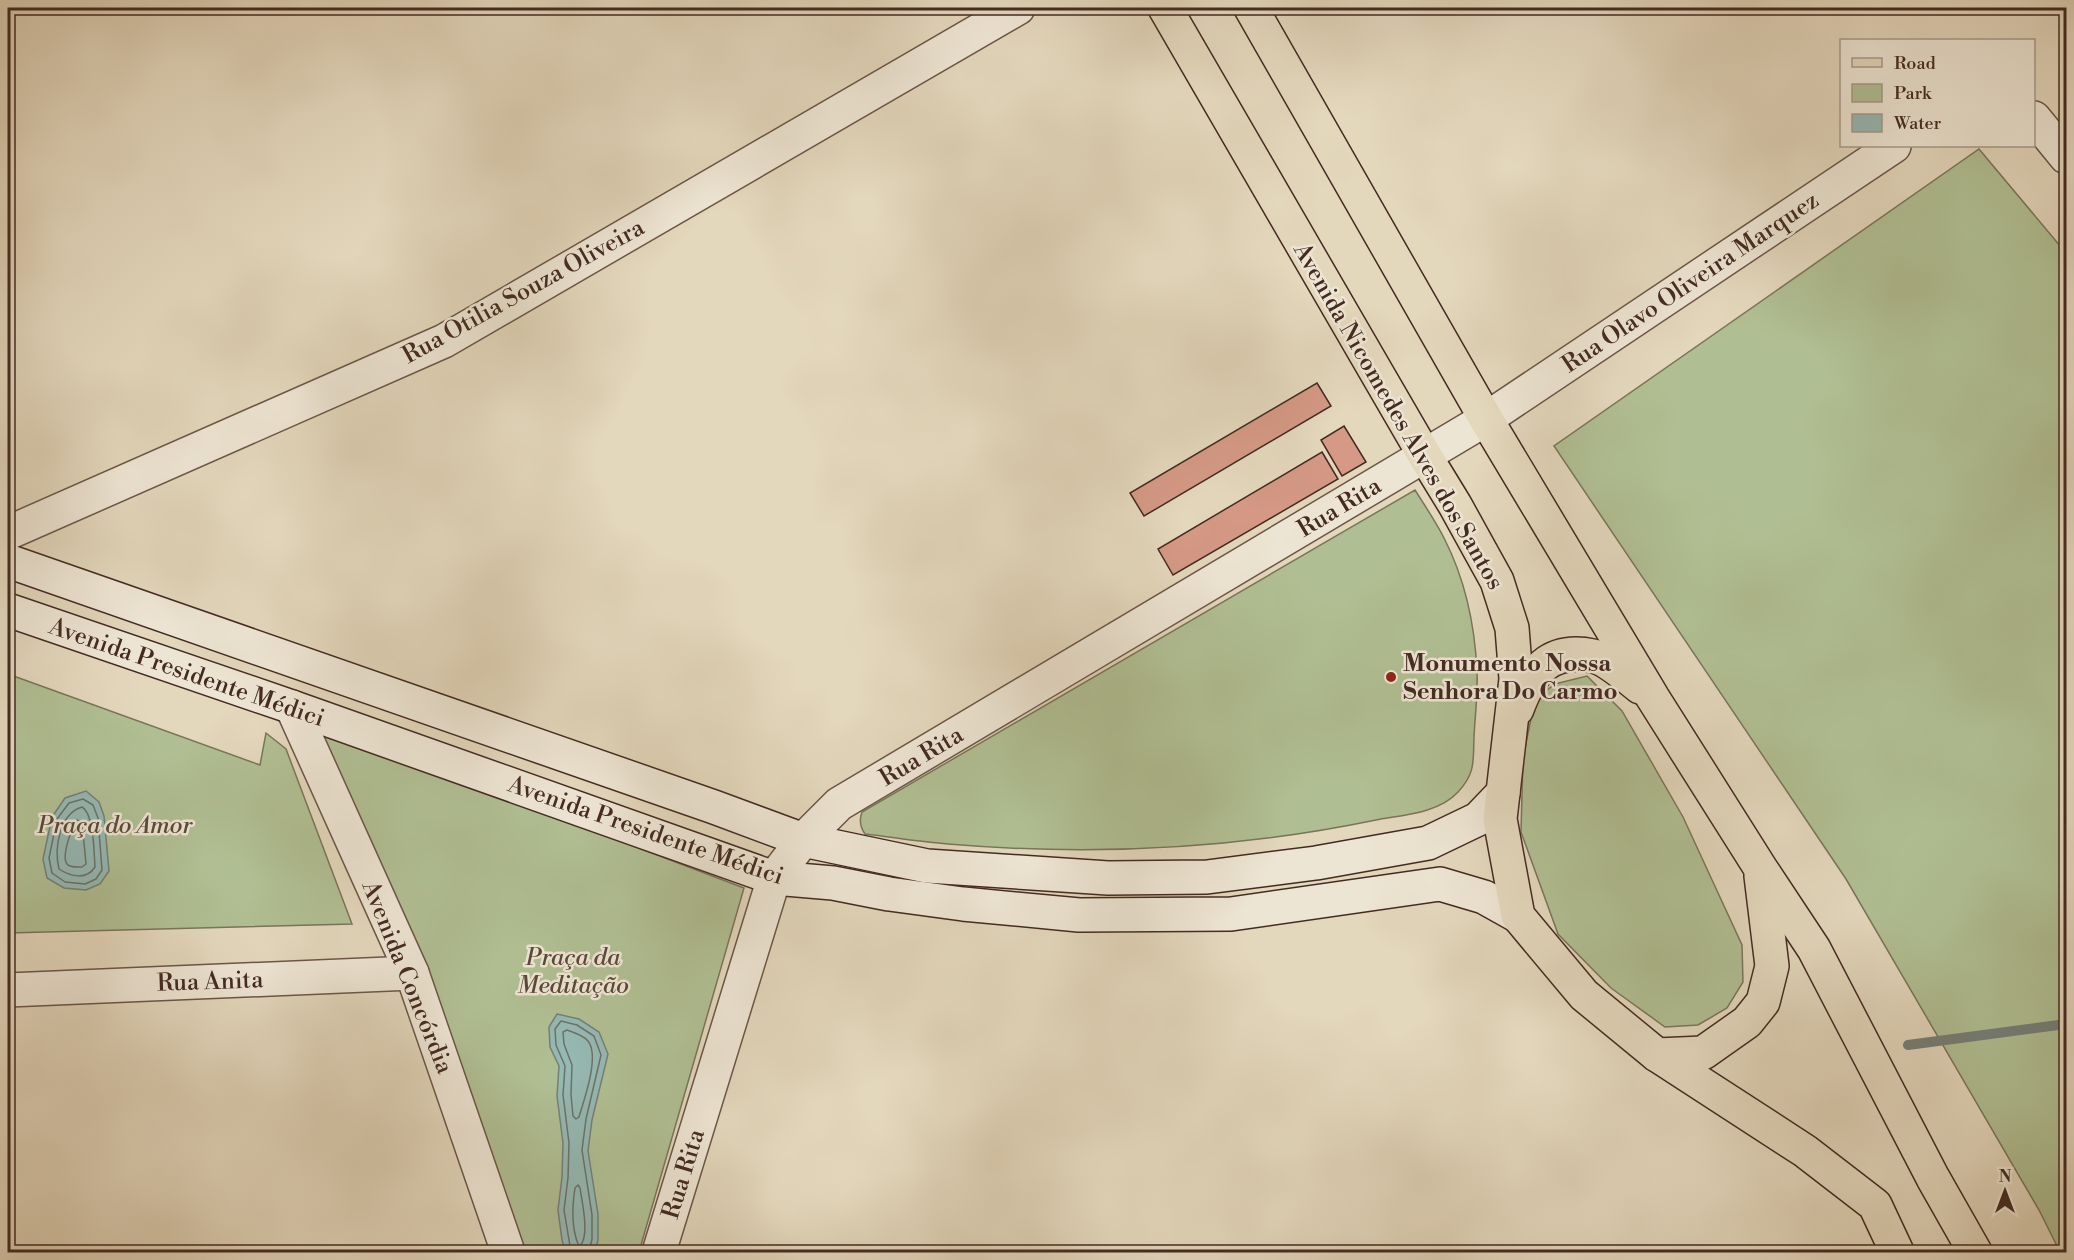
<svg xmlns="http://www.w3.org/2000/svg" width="2074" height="1260" font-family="'Libre Bodoni',serif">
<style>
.green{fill:#b0bf93;stroke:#7a755a;stroke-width:1.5}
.water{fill:#95b9b3;stroke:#758079;stroke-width:1.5}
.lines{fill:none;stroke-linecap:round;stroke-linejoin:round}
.shore{stroke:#6c726a;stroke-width:1.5}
.stream{stroke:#758079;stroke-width:10}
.building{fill:#d59985;stroke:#442b22;stroke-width:1.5}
.minor-casing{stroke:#6c5648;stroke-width:36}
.secondary-casing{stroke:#442b22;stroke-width:36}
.primary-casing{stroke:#442b22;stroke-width:36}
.minor{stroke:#ede5d3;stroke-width:33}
.secondary{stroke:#ede5d3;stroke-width:33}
.primary{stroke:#e3d7bc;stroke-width:33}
.poi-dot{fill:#8f2418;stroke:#ede5d3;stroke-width:2}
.labels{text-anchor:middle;stroke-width:5;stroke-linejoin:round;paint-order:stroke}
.street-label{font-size:24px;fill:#442b22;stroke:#ede5d3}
.poi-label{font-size:24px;font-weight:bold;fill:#442b22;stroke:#ede5d3;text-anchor:start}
.park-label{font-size:24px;font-style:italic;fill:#5a4939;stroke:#ede5d3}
</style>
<rect width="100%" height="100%" fill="#e3d7bc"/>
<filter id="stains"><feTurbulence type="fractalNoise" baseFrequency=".00333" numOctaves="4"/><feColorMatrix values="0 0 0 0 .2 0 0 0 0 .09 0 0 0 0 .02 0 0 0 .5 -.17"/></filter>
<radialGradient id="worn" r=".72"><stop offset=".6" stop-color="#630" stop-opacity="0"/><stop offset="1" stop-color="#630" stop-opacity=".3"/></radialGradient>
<g class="green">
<polygon points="1979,149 2066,253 2066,1252 2060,1252 2039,1210 1846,879 1554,446"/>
<path d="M 1415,490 C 1425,506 1436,522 1444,538 C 1465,579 1475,626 1477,672 C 1478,694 1475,715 1474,737 C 1473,760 1476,773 1458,792 C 1439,813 1403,815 1376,820 C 1236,849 1090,856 948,844 C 920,842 892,837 865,834 C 860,827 859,820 862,812 Z"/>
<polygon points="8,674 260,765 266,733 286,749 352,924 8,933"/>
<polygon points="1587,676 1622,711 1683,817 1742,945 1743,982 1727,1008 1698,1025 1665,1027 1611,988 1558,934 1521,832 1523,758 1535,699 1555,684"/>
<polygon points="314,725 744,888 639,1252 525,1252 426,970"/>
</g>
<g class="water">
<polygon points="86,791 99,802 104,816 109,871 100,884 86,890 64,888 47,878 43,859 52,817 65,798"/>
<polygon points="557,1014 579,1019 599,1032 608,1054 592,1120 588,1151 598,1214 598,1240 595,1252 569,1252 565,1251 562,1240 558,1210 562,1177 563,1143 557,1096 559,1066 550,1047 549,1027"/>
</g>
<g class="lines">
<g class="shore">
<polygon points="83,799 93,805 98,818 102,870 96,879 85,884 65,882 52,873 49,858 57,819 69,803"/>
<path d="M 82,807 C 94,814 94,853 95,867 C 87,880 71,877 59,869 C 54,849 59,814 82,807 Z"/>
<path d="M 77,820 L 82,822 L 86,864 L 82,867 C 78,867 70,868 67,864 C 61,856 72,827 77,820 Z"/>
<path d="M 567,1030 C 573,1032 584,1036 588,1041 C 600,1056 584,1100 579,1117 L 576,1119 L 573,1116 L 571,1095 L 572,1065 L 564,1044 L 563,1032 Z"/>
<path d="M 578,1185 L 580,1188 C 582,1202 590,1236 580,1246 L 578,1244 C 571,1226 572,1207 575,1188 Z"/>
<polyline points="571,1252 564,1210 568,1178 569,1143 563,1095 565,1066 556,1045 555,1029 561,1021 577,1025 594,1036 601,1055 586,1119 582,1150 592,1215 592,1239 589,1252"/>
</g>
<polyline class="stream" points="1908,1045 2066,1024"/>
</g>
<g class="building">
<polygon points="1317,383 1331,406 1144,516 1130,493"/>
<polygon points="1344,426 1366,462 1342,476 1321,440"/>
<polygon points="1322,452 1338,479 1173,575 1158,549"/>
</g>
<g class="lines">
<defs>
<g id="minor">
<polyline points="2034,118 2066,157"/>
<polyline points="8,533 444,341 1018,8"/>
<polyline points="292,707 412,973 508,1252"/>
<polyline points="8,990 412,973"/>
<polyline points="659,1252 774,878 803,840 839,804 1486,419 1894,146"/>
</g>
<g id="secondary">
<polyline points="8,561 714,807 803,840 927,866 1108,878 1207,877 1316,863 1428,843 1478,819 1503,793"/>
<polyline points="8,610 292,707 774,878 833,883 889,894 963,904 1079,915 1231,914 1440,884 1484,897 1518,916"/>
</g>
<g id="primary">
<polyline points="1165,8 1425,456 1455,505 1497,581 1512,628 1516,679 1500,819 1518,916 1584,995 1657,1055 1805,1151 1875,1205 1897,1252"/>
<polyline points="1251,8 1486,419 1653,698 1761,869 1814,949 1933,1178 1975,1252"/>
<path d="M 1517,709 C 1531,671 1550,647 1593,656 C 1608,659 1628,678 1640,687"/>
<polyline points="1657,1055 1703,1053 1747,1022 1763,1002 1772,966 1761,876"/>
</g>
</defs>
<use href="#minor" class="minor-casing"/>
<use href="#secondary" class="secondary-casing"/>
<use href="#primary" class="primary-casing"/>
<use href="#minor" class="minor"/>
<use href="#secondary" class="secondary"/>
<use href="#primary" class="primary"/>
</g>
<circle class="poi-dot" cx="1391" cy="677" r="6"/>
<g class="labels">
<g class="street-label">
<text transform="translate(1690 282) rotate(-34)" y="8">Rua Olavo Oliveira Marquez</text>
<text transform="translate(523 291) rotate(-29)" y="8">Rua Otilia Souza Oliveira</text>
<text transform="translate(1399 416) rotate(60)" y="8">Avenida Nicomedes Alves dos Santos</text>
<text transform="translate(1339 507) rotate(-31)" y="8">Rua Rita</text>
<text transform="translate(187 672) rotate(19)" y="8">Avenida Presidente Médici</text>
<text transform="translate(921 756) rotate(-31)" y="8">Rua Rita</text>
<text transform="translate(646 830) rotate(19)" y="8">Avenida Presidente Médici</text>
<text transform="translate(408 977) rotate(68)" y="8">Avenida Concórdia</text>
<text transform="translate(210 981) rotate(-2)" y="8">Rua Anita</text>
<text transform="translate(683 1174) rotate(-73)" y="8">Rua Rita</text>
</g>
<g class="poi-label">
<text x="1403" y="671">Monumento Nossa<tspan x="1403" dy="28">Senhora Do Carmo</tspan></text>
</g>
<g class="park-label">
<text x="115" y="833">Praça do Amor</text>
<text x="573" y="965">Praça da<tspan x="573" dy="28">Meditação</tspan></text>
</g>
</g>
<rect width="2074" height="1260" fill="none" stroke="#e3d7bc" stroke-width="30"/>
<rect x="9" y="9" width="2056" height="1242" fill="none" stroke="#442b22" stroke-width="3"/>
<rect x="15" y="15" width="2044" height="1230" fill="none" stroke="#442b22" stroke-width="1.5"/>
<rect x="1840" y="39" width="195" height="108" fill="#ede5d3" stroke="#a99b8c" stroke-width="1.5"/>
<rect x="1852" y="58" width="30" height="9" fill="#e3d7bc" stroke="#a99b8c" stroke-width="1.5"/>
<text x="1894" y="69" font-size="18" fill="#442b22">Road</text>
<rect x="1852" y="84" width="30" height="18" fill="#b0bf93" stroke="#a99b8c" stroke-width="1.5"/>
<text x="1894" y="99" font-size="18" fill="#442b22">Park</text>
<rect x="1852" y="114" width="30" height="18" fill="#95b9b3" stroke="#a99b8c" stroke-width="1.5"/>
<text x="1894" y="129" font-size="18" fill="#442b22">Water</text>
<g transform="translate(2005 1191)" stroke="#ede5d3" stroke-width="4.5" paint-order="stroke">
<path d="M0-4.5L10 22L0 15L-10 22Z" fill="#442b22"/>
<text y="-9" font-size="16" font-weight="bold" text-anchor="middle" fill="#442b22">N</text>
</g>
<rect width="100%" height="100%" filter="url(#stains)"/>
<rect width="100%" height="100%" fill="url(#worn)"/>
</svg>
